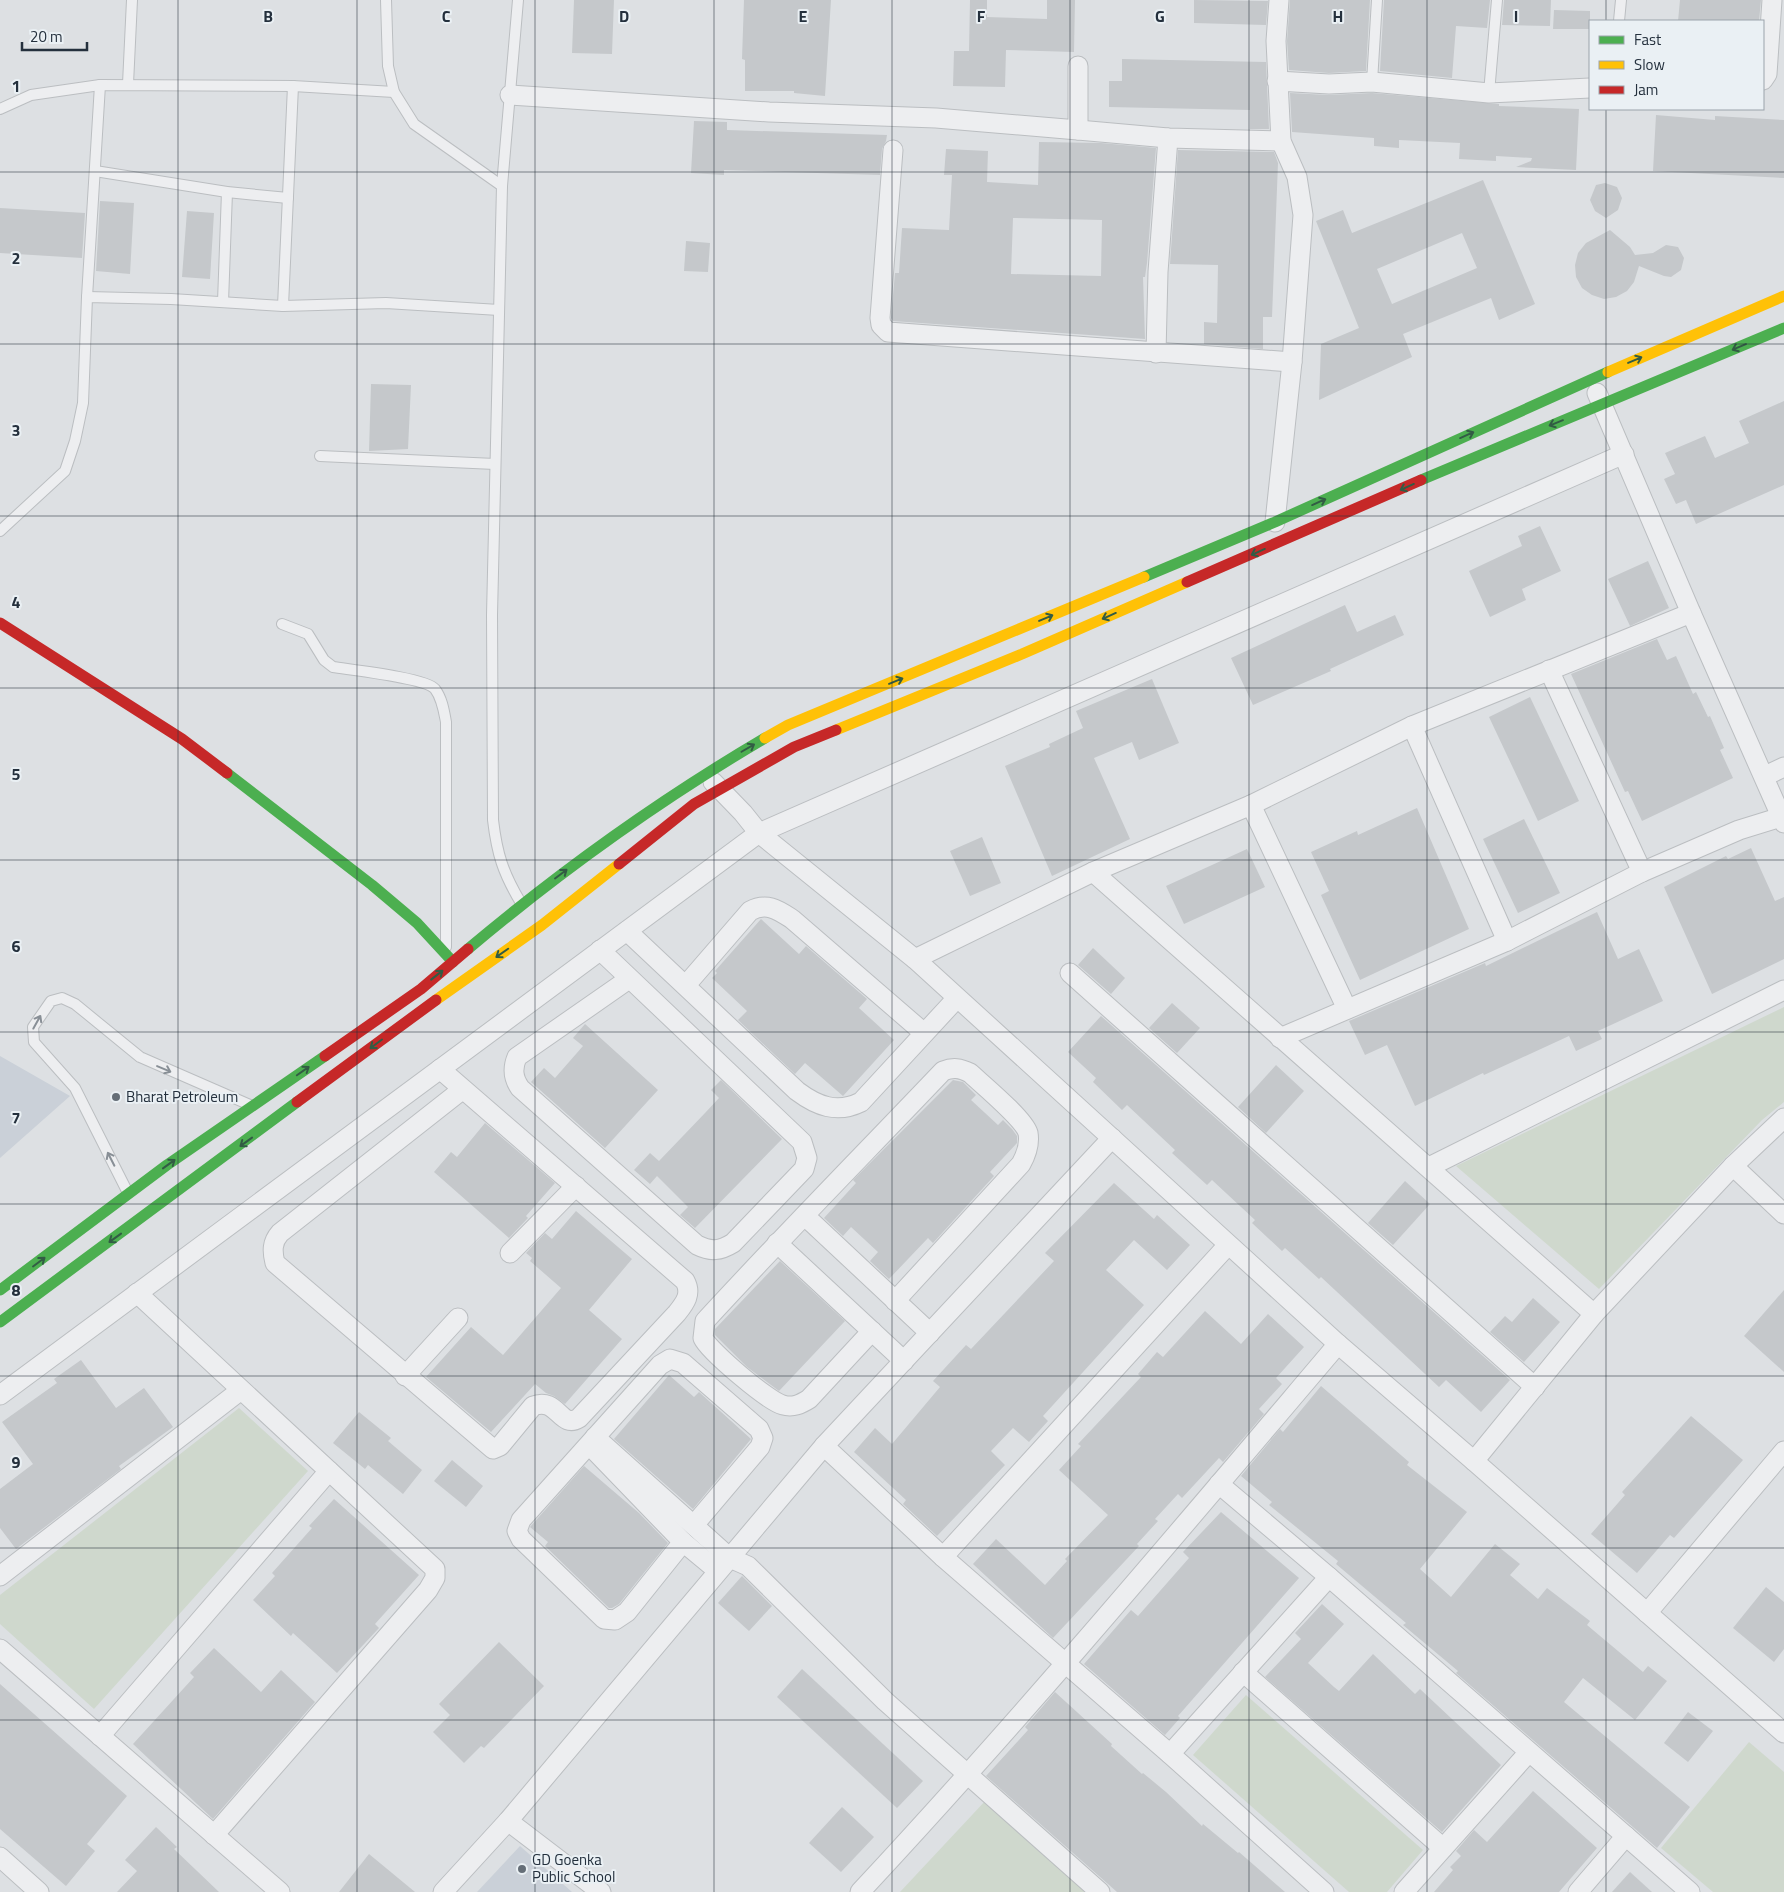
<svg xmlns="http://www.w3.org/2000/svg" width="1784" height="1892" font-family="'Titillium Web',sans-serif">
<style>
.built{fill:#cad0d8}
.green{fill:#cfd8cd}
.building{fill:#c5c8cb;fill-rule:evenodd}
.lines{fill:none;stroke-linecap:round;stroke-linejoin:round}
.lane-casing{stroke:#bbbec1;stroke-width:12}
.street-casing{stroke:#bbbec1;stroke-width:21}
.lane{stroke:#edeef0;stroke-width:10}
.street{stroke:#edeef0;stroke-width:19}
.fast{stroke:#4caf50;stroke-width:11}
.slow{stroke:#ffc107;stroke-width:11}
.jam{stroke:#c62828;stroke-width:11}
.oneway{stroke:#325c44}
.oneway2{stroke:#888f96}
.grid{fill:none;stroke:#24303d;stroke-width:1;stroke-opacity:0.55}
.poi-dot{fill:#656e77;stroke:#eaf0f4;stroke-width:2}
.labels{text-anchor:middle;stroke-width:4;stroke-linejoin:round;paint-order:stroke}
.poi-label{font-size:15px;fill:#24303d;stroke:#eaf0f4;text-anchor:start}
.grid-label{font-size:16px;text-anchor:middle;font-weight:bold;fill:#24303d;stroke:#eaf0f4;stroke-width:4;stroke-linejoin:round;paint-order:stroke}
</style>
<rect width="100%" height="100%" fill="#dde0e3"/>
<g class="built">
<polygon points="0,1056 70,1096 0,1158"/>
<polygon points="520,1846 572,1892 477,1892"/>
</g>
<g class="green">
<polygon points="1784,1007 1784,1102 1762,1120 1599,1289 1456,1166"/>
<polygon points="239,1408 308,1471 94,1709 0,1624 0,1595"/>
<polygon points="1246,1695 1423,1850 1387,1892 1349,1892 1193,1755"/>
<polygon points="1749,1742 1784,1772 1784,1892 1713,1892 1661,1848"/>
<polygon points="987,1799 1090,1892 900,1892"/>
</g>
<g class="building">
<polygon points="574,0 614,0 612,54 572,53"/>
<polygon points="744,0 831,0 825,96 794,93 794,91 745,91 745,60 742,59"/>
<polygon points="970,0 987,0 987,17 1047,19 1047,0 1075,0 1074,52 1006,50 1005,87 953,86 954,51 969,51"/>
<polygon points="1194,0 1268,1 1266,25 1194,23"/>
<polygon points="1290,0 1370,0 1366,71 1329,73 1289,70 1287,41"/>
<polygon points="1384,0 1490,0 1487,28 1456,26 1452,78 1380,71"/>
<polygon points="1504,0 1551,0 1550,26 1502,25"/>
<polygon points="1680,0 1761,0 1759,21 1678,21"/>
<polygon points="1554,10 1590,11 1590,29 1553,29"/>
<polygon points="1122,59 1266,62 1269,129 1250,129 1250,110 1109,107 1109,81 1122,81"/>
<polygon points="1290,93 1328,95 1372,93 1499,104 1499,106 1579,109 1576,170 1516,167 1531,161 1532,158 1496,156 1496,161 1459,159 1460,143 1399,140 1399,148 1374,146 1374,138 1292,132"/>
<polygon points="1656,115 1715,120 1715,116 1784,120 1784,178 1653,171"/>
<polygon points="694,121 727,122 727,130 887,135 886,141 882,149 880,175 724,170 724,175 691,173"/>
<path d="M 1039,142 L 1101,143 L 1156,148 L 1147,263 L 1145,277 L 1143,277 L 1145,339 L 893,321 L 891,318 L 895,273 L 899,273 L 902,228 L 949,230 L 952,175 L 944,175 L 946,149 L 988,151 L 987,182 L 1038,185 ZM 1013,218 L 1102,220 L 1101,276 L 1011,274 Z"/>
<polygon points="1178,150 1274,152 1278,163 1272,317 1263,317 1263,349 1204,344 1204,322 1217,323 1218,265 1170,264"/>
<path d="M 1483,180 L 1535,304 L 1499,320 L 1491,298 L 1403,334 L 1412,357 L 1319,400 L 1321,344 L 1359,328 L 1316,221 L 1343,210 L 1352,233 ZM 1462,233 L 1477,268 L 1392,304 L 1377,269 Z"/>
<polygon points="1605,183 1617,187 1622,198 1618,210 1606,218 1595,211 1590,200 1596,185"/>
<polygon points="100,201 134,203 130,274 96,271"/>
<polygon points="0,208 85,213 82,258 0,253"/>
<polygon points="187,211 214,213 210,279 182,277"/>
<polygon points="1610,230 1630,247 1635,255 1653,253 1666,245 1678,247 1684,258 1681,270 1671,277 1664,276 1639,266 1634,282 1627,291 1616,297 1604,299 1592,295 1582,288 1576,277 1575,265 1578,253 1586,243"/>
<polygon points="686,241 710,243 708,272 684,271"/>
<polygon points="371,384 411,385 408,449 369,451"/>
<polygon points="1784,401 1784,485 1696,524 1686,500 1676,504 1664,479 1675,474 1665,453 1705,436 1715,458 1749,443 1739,421"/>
<polygon points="1540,526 1561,571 1522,589 1526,600 1490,617 1469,571 1522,546 1518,536"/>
<polygon points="1648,561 1669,608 1630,626 1608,579"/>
<polygon points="1345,605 1357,632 1395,615 1404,635 1330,669 1331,671 1253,705 1231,658"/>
<polygon points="1657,639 1667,660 1676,656 1693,694 1696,692 1708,717 1710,716 1724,748 1720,750 1733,778 1642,821 1628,791 1625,792 1571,674"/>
<polygon points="1152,679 1179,743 1139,760 1132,742 1094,758 1130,839 1052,876 1005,766 1050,747 1049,744 1083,728 1076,711"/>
<polygon points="1530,697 1579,801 1538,821 1489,717"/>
<polygon points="1417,808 1469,929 1360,980 1321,895 1329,891 1311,852 1357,831 1358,835"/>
<polygon points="1524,819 1560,893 1518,913 1483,839"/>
<polygon points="982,837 1001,883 970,896 950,851"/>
<polygon points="1751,848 1775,901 1784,897 1784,959 1712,994 1664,887 1726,856 1728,859"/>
<polygon points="1247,849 1265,887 1184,924 1166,886"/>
<polygon points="1597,912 1618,959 1639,949 1663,1001 1598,1031 1602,1039 1576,1051 1569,1036 1484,1075 1483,1073 1415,1106 1387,1045 1365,1055 1349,1021 1485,963 1486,966"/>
<polygon points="761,919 799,954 806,946 867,999 859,1008 894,1040 843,1096 805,1063 795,1074 738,1020 747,1011 712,978 717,973 715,971"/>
<polygon points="1093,948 1125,978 1111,994 1078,965"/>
<polygon points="1172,1003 1200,1028 1177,1053 1149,1028"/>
<polygon points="1101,1016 1510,1380 1481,1412 1446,1380 1439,1387 1321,1277 1319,1279 1285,1248 1282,1251 1252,1223 1255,1220 1212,1180 1207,1185 1172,1153 1175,1150 1127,1105 1122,1110 1093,1082 1096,1078 1068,1052"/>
<polygon points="585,1024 658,1090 605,1148 531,1082 544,1068 555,1078 583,1046 573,1038"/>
<polygon points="1276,1065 1304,1091 1266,1133 1238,1107"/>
<polygon points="721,1080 782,1139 695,1228 680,1215 688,1207 657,1176 650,1184 634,1170 650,1153 659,1161 705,1113 719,1098 711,1090"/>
<polygon points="953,1080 963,1082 976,1095 971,1100 998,1125 1003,1120 1012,1129 1017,1136 1017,1143 990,1172 994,1176 933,1243 928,1238 889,1279 870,1261 878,1252 851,1227 843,1236 824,1218 856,1183 853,1180"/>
<polygon points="485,1123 555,1183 526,1216 528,1218 509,1238 434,1172 451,1152 457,1157"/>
<polygon points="1405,1181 1430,1204 1393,1245 1368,1223"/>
<polygon points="1114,1183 1154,1219 1157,1215 1190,1245 1167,1270 1134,1240 1106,1270 1144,1305 1043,1416 1048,1421 1029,1442 1013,1428 991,1451 1005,1465 937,1536 903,1504 906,1500 854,1452 875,1428 892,1444 940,1387 933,1381 966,1345 971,1349 1054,1261 1045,1253"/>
<polygon points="576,1211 632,1259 589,1310 622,1339 565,1404 554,1396 546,1393 535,1384 491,1432 426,1377 471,1327 503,1355 561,1288 530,1261 532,1258 526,1253 545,1233 552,1239"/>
<polygon points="780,1261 845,1321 779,1391 747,1367 715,1335 715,1329"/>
<polygon points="1784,1290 1784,1372 1744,1336"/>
<polygon points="1533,1298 1560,1322 1524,1362 1490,1332 1505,1316 1512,1322"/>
<polygon points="1205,1311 1241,1344 1268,1314 1304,1347 1276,1378 1282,1384 1259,1409 1264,1414 1223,1462 1219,1458 1182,1498 1178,1494 1155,1519 1158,1521 1137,1544 1139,1546 1053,1638 973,1564 996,1539 1045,1585 1067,1561 1065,1559 1108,1515 1059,1470 1081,1446 1078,1444 1141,1377 1138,1374 1157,1352 1163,1357"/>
<polygon points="81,1360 116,1408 144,1388 173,1427 119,1466 121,1469 16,1549 0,1528 0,1489 33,1464 2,1422 57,1383 54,1379"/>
<polygon points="669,1375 694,1397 699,1392 751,1439 693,1509 614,1439"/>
<polygon points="1321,1386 1409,1462 1407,1465 1467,1512 1420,1569 1451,1597 1495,1544 1520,1564 1510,1575 1538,1599 1547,1588 1590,1621 1587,1625 1643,1672 1648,1666 1667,1681 1635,1720 1583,1678 1564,1702 1690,1807 1657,1848 1456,1673 1458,1671 1403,1625 1406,1623 1336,1564 1338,1561 1269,1505 1272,1502 1241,1476 1280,1429 1283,1432"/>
<polygon points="359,1412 391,1438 388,1441 422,1470 403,1494 368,1465 365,1469 333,1443"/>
<polygon points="1691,1416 1743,1460 1674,1538 1670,1535 1637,1573 1591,1534 1625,1495 1622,1492"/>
<polygon points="452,1460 483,1486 466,1507 434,1481"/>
<polygon points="584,1466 639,1513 668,1543 619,1604 612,1608 609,1608 545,1546 548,1542 530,1527"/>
<polygon points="334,1499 419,1575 375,1624 379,1628 337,1673 293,1633 291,1636 253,1600 275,1576 272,1573 312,1528 309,1526"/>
<polygon points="1221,1512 1299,1578 1178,1716 1180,1718 1165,1735 1084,1664 1131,1610 1138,1616 1189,1558 1183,1552"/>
<polygon points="742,1576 772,1606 749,1631 718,1603"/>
<polygon points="1766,1587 1784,1602 1784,1649 1774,1662 1733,1628"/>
<polygon points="1322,1604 1344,1624 1308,1663 1334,1687 1339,1691 1373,1654 1415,1694 1420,1689 1501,1765 1442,1832 1265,1677 1301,1639 1295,1633"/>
<polygon points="499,1642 544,1686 484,1748 481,1746 464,1763 433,1732 450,1715 439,1704"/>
<polygon points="214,1648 261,1692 281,1670 315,1702 213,1819 133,1744 194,1677 190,1673"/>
<polygon points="802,1669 923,1781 897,1808 777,1697"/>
<polygon points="0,1684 127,1796 87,1844 95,1851 66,1886 0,1829"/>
<polygon points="1055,1692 1112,1744 1111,1746 1142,1774 1143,1773 1166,1792 1202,1826 1203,1824 1238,1853 1239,1852 1285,1892 1117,1892 986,1776 1028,1730 1025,1727"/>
<polygon points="1688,1712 1713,1731 1688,1762 1664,1743"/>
<polygon points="1533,1791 1597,1848 1559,1892 1434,1892 1453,1870 1450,1867 1461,1856 1456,1851 1474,1830 1487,1842"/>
<polygon points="842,1807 874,1837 841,1872 809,1843"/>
<polygon points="156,1827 177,1847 174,1849 219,1892 117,1892 137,1871 125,1860"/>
<polygon points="369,1854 415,1892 339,1892"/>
<polygon points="1630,1872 1652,1892 1612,1892"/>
</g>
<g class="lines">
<defs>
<g id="lane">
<polyline points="386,0 388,66 394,92 414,124 502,186"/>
<path d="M 518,0 L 502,186 L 492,615 L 493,820 C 497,854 503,873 521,903"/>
<polyline points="1619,21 1621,0"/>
<polyline points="1372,82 1377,0"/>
<polyline points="128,84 132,0"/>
<polyline points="1489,93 1497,0"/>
<polyline points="0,109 31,95 100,85"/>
<polyline points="95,171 227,192 288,198"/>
<polyline points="87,297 100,85 293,86 394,92"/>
<polyline points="223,302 227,192"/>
<polyline points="283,306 293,86"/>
<polyline points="320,456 495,464"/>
<polyline points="0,531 65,471 75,441 83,403 87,297 171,299 283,306 386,303 499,310"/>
<path d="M 282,624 L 308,634 L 324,660 L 333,667 C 352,670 426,678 435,689 C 442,698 444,711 446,722 L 446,947"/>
<polyline points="128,1193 75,1088 34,1042 33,1027 51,1001 62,998 75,1004 140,1057 250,1105"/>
</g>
<g id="street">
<polyline points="1763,80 1767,74 1772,0"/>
<polyline points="1277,81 1329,84 1372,82 1489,93 1590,88"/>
<polyline points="510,95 769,112 936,118 1078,130 1078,66"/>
<polyline points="1078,130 1168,138 1281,141"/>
<polyline points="893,150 880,318 881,325 888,332 1292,362"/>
<polyline points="1156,353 1158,272 1168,138"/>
<polyline points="1597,393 1691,613 1784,823"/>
<polyline points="1275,522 1292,362 1303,215 1297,177 1281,141 1276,41 1279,0"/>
<polyline points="1549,670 1642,872"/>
<polyline points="1412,726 1507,941"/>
<polyline points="1765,776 1784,767"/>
<polyline points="713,782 743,813 759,833 915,959 1338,1344 1474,1461 1784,1733"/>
<polyline points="1251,805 1347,1009"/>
<polyline points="1093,872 1594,1314"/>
<path d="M 627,931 L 797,1091 C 817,1106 837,1114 861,1102 L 957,998"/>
<path d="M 600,950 L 802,1142 L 807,1158 L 804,1169 L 733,1243 C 720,1251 711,1252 697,1245 L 520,1088 C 513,1078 512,1069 517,1057 L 629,979"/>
<polyline points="915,959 1093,872 1251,805 1412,726 1691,613"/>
<polyline points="1070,973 1535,1387"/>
<path d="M 686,985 L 750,911 C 767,902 778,910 792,919 L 924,1033"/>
<polyline points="1280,1038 1507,941 1642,872 1739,830 1781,817"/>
<path d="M 440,1069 L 685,1281 C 692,1294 685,1303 677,1313 L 579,1418 C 560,1430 558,1396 533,1406 L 500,1446 L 493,1449 L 275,1263 C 272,1251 272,1242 280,1233 L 463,1089"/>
<polyline points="1733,1166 1784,1214"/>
<polyline points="1429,1167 1784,990"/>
<polyline points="805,1216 930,1333"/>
<polyline points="777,1243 904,1361"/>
<polyline points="510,1253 576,1186"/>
<polyline points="137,1293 435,1569 435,1578 428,1590 214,1835"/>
<path d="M 872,1331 L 809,1399 C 801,1404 793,1408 783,1405 C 769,1402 709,1351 703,1338 L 705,1321 C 783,1236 863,1155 943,1071 C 953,1067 960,1068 970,1073 C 983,1085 1024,1119 1028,1133 C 1030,1144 1026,1155 1021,1164 L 895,1301"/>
<polyline points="405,1376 458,1318"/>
<polyline points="0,1395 759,833 1624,454"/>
<polyline points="595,1437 730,1558 748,1566 885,1701 1100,1892"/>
<polyline points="824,1446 943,1557 1170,1754 1324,1892"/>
<polyline points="596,1452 683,1542 718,1571"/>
<polyline points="1474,1461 1594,1314 1733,1166 1784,1118"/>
<polyline points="1219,1484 1329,1577 1690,1892"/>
<polyline points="683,1542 627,1612 615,1620 604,1619 521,1539 517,1531 521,1520 660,1365 670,1359 683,1363 759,1429 763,1438 760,1447 694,1525"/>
<polyline points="943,1557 1228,1245"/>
<polyline points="0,1576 241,1390"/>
<polyline points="1647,1613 1784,1451"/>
<polyline points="0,1649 280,1892"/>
<polyline points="1243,1672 1443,1848"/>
<polyline points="100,1736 329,1471"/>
<polyline points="1170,1754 1329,1577"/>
<polyline points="508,1821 601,1892"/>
<polyline points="0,1857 39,1892"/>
<polyline points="443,1892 508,1821 824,1446 1112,1138"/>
<path d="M 860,1892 C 1025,1715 1181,1529 1338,1344"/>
<polyline points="1404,1892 1529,1752"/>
<polyline points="1578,1892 1626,1836"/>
</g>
</defs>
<use href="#lane" class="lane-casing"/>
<use href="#street" class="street-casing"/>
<use href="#lane" class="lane"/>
<use href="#street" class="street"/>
<g class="fast">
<polyline points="1421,480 1784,328"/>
<polyline points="1144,577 1275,522 1608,372"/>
<polyline points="227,773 372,885 417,923 453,962"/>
<path d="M 468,949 C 563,869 658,801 765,738"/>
<polyline points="0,1290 167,1165 325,1056"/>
<polyline points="0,1322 297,1102"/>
</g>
<g class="slow">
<polyline points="1608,372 1784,296"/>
<polyline points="836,730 1022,654 1187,582"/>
<polyline points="765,738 788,725 1144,577"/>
<polyline points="436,1000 542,925 619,864"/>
</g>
<g class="jam">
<polyline points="1187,582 1421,480"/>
<polyline points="0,623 182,739 227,773"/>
<polyline points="619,864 694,804 794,747 836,730"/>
<polyline points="325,1056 421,989 468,949"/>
<polyline points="297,1102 436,1000"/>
</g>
</g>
<defs><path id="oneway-shaft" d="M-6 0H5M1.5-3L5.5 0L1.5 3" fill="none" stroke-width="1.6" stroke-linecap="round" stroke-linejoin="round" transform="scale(1.25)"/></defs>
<g class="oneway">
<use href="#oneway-shaft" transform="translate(1739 347) rotate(157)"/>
<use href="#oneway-shaft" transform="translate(1635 360) rotate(-23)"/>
<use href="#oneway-shaft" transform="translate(1556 423) rotate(158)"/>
<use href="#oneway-shaft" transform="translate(1467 435) rotate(-24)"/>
<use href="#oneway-shaft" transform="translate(1407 487) rotate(156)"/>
<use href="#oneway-shaft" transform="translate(1319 502) rotate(-24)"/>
<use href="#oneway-shaft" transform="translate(1258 552) rotate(156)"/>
<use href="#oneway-shaft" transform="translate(1109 616) rotate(156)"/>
<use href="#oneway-shaft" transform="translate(1046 618) rotate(-23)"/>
<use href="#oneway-shaft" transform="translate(896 681) rotate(-22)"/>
<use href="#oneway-shaft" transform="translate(748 748) rotate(-30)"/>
<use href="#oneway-shaft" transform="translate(561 874) rotate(-37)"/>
<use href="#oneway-shaft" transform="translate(502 953) rotate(145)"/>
<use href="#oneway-shaft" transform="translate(437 975) rotate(-38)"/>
<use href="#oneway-shaft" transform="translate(376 1044) rotate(143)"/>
<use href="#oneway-shaft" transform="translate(303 1071) rotate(-35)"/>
<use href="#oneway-shaft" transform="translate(246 1142) rotate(144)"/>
<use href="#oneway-shaft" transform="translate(169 1164) rotate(-36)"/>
<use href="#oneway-shaft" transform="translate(115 1238) rotate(144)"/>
<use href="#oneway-shaft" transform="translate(39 1262) rotate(-37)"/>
</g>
<g class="oneway2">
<use href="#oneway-shaft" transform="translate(37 1022) rotate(-61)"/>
<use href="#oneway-shaft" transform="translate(164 1069) rotate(23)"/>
<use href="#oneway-shaft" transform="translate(111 1159) rotate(-117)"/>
</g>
<path class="grid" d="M 178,0 L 178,1892M 357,0 L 357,1892M 535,0 L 535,1892M 714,0 L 714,1892M 892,0 L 892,1892M 1070,0 L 1070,1892M 1249,0 L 1249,1892M 1427,0 L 1427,1892M 1606,0 L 1606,21M 1606,109 L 1606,1892M 0,172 L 1784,172M 0,344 L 1784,344M 0,516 L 1784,516M 0,688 L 1784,688M 0,860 L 1784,860M 0,1032 L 1784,1032M 0,1204 L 1784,1204M 0,1376 L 1784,1376M 0,1548 L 1784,1548M 0,1720 L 1784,1720"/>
<g class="poi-dot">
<circle cx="116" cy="1097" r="5"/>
<circle cx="522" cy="1869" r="5"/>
</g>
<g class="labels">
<g class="poi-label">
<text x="126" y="1102">Bharat Petroleum</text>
<text x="532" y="1865">GD Goenka<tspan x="532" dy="17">Public School</tspan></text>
</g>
</g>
<g class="grid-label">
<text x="268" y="22">B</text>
<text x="446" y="22">C</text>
<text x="624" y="22">D</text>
<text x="803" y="22">E</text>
<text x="981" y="22">F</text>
<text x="1160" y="22">G</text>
<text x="1338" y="22">H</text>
<text x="1516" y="22">I</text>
<text x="16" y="92">1</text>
<text x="16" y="264">2</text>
<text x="16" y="436">3</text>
<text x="16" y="608">4</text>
<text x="16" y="780">5</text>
<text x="16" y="952">6</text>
<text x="16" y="1124">7</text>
<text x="16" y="1296">8</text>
<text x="16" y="1468">9</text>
</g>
<rect x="1589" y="20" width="175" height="90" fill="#eaf0f4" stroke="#9ba3ab"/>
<rect x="1599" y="36" width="25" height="8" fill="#4caf50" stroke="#9ba3ab"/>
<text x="1634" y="45" font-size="15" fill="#24303d">Fast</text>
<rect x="1599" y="61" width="25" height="8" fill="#ffc107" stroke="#9ba3ab"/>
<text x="1634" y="70" font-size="15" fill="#24303d">Slow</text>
<rect x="1599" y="86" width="25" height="8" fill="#c62828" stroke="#9ba3ab"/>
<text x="1634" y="95" font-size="15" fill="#24303d">Jam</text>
<path d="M22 42v8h65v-8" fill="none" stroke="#24303d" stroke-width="2.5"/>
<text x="30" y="42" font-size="15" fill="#24303d" stroke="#eaf0f4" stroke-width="4" paint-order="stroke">20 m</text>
</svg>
